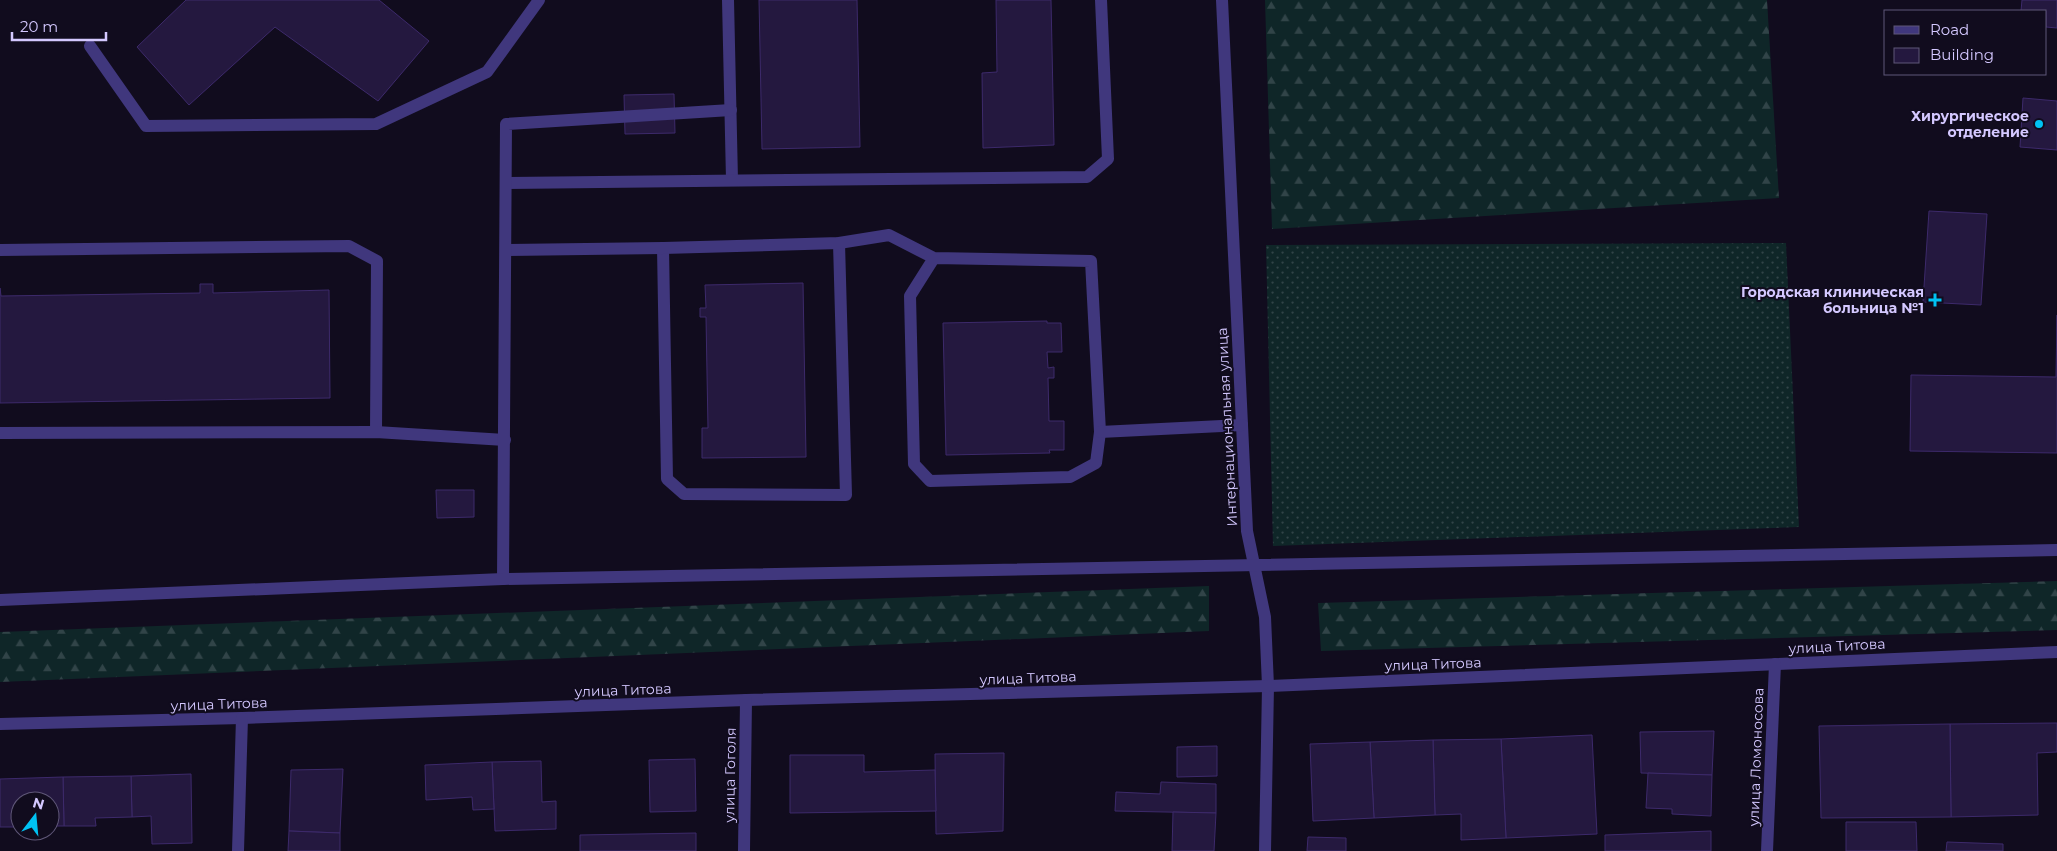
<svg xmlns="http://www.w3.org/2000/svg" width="2057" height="851" font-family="Montserrat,sans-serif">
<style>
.grass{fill:url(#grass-dots)}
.forest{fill:url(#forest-firs)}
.building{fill:#24183f;stroke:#3d2a6b}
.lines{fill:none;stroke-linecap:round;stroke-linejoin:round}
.minor{stroke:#40377d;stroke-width:12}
.poi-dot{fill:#00c2f3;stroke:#110c1e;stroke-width:2}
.labels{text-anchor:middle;stroke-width:4;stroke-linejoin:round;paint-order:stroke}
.poi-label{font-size:14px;font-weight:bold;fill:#d4c8ff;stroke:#110c1e;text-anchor:end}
.street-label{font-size:14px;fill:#d4c8ff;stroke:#110c1e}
</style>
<defs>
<pattern id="grass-dots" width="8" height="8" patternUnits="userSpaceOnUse" patternTransform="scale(1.25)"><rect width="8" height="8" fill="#0f2628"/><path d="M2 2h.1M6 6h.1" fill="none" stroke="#314448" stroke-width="1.8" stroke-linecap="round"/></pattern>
<pattern id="forest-firs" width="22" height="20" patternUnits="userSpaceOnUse" patternTransform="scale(1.25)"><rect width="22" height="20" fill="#0f2628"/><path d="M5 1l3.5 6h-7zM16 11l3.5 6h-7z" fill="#314448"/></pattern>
</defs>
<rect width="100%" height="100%" fill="#110c1e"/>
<polygon class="grass" points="1786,243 1799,527 1273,546 1266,245"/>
<g class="forest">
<polygon points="1265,0 1767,0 1779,198 1272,229"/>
<polygon points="2057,581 2057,630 1321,651 1318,603"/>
<polygon points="1209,586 1209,631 0,682 0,632"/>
</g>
<g class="building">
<polygon points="186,0 379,0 429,41 378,101 275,27 189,105 137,47"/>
<polygon points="759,0 857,0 860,147 762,149"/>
<polygon points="996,0 1051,0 1054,145 983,148 982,73 997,72"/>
<polygon points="2022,0 2057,0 2057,28 2046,27 2046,11 2021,11"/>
<polygon points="674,94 675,133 625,134 624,95"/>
<polygon points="2023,98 2057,101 2057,150 2020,147"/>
<polygon points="1929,211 1987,214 1981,305 1923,302"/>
<polygon points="803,283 806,457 702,458 702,428 708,428 706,317 700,317 700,308 706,308 705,285"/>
<polygon points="200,284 213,284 213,293 329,290 330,398 0,403 0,288 1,296 200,293"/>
<polygon points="2057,315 2057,453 1910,451 1911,375 2056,377"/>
<polygon points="1047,321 1047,323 1061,323 1062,352 1047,352 1048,368 1054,367 1054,378 1048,378 1049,421 1064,421 1064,450 1049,450 1050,453 946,455 943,323"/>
<polygon points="436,490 474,490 474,517 437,518"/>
<polygon points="2057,723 2057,752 2037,753 2038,815 1951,817 1950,724"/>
<polygon points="1950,724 1951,817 1821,818 1819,726"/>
<polygon points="1714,731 1712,775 1641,773 1640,732"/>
<polygon points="1592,735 1597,834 1506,838 1501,739"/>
<polygon points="1501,739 1506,838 1461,840 1461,814 1435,815 1433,740"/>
<polygon points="1433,740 1435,815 1374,818 1370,742"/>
<polygon points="1370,742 1374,818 1313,821 1310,744"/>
<polygon points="1217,746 1217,776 1177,777 1177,747"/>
<polygon points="1004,753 1003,831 936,834 935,754"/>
<polygon points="790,755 864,755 864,772 935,770 936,811 790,813"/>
<polygon points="695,759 696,811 650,812 649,760"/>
<polygon points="541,761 542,802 556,801 556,829 495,831 492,762"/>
<polygon points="492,762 494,809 473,810 472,797 426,800 425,765"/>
<polygon points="343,769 340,833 289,831 291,770"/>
<polygon points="1648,773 1712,775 1711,816 1672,814 1672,809 1646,808"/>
<polygon points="191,774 192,843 152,844 151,816 132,817 131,776"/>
<polygon points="131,776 132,817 95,818 96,826 64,826 63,777"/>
<polygon points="63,777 64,826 50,826 50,801 20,801 20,827 0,827 0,779"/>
<polygon points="1161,782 1216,784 1216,813 1115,811 1116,792 1160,794"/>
<polygon points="1173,812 1216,813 1214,851 1172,851"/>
<polygon points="1846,822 1916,822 1917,851 1846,851"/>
<polygon points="289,831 340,833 340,851 288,851"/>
<polygon points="1711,831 1711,851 1605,851 1605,835"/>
<polygon points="696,833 696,851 580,851 580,835"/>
<polygon points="1308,837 1346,838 1346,851 1307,851"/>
<polygon points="1947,842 2003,844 2003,851 1946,851"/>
</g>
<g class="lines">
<g class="minor">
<polyline points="728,0 732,180"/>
<polyline points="1222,0 1247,531 1265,617 1268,686 1265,851"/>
<polyline points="90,46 146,126 376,124 487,72 539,0"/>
<polyline points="506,183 1087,177 1108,159 1101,0"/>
<polyline points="663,248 667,479 684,494 846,495 839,243"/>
<polyline points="0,250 349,246 377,261 376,432"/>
<polyline points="506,250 663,248 839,243 889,235 934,258 1091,261 1100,432 1096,463 1070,477 930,481 914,464 910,296 934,258"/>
<polyline points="1100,432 1242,425"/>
<polyline points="0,433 376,432 505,440"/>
<polyline points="503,579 506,124 731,110"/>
<polyline points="0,600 503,579 2057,550"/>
<polyline points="0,724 242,718 746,700 1268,686 2057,652"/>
<polyline points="238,851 242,718"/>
<polyline points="744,851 746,700"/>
<polyline points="1767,851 1775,664"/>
</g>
</g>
<g class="poi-dot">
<circle cx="2039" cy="124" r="5"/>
<path d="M1932.5 292.5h5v5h5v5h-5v5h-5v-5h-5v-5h5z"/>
</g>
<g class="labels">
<g class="poi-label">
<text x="2029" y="121">Хирургическое<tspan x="2029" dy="16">отделение</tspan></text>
<text x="1924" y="297">Городская клиническая<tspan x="1924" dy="16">больница №1</tspan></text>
</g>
<g class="street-label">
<text transform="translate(1227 427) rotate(-93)" y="5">Интернациональная улица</text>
<text transform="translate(1837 646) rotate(-3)" y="5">улица Титова</text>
<text transform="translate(1433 664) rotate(-2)" y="5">улица Титова</text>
<text transform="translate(1028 678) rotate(-2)" y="5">улица Титова</text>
<text transform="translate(623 690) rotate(-2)" y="5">улица Титова</text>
<text transform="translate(219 704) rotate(-2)" y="5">улица Титова</text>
<text transform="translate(1756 757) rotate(-88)" y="5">улица Ломоносова</text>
<text transform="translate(730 775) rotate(-89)" y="5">улица Гоголя</text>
</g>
</g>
<rect x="1884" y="10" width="162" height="65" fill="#110c1e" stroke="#5f5778"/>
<rect x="1894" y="26" width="25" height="8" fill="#40377d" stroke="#5f5778"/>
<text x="1930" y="35" font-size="15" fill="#d4c8ff">Road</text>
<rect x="1894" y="48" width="25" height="15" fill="#24183f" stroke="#5f5778"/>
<text x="1930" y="60" font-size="15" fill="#d4c8ff">Building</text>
<g transform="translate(35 816) rotate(16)"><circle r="24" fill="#110c1e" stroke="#5f5778"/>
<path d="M0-4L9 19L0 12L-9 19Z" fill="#00c2f3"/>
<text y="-8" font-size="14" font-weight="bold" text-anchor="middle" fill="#d4c8ff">N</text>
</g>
<path d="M12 32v8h94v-8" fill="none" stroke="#d4c8ff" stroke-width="2.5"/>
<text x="20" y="32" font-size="15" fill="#d4c8ff" stroke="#110c1e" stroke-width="4" paint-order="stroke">20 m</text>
</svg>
